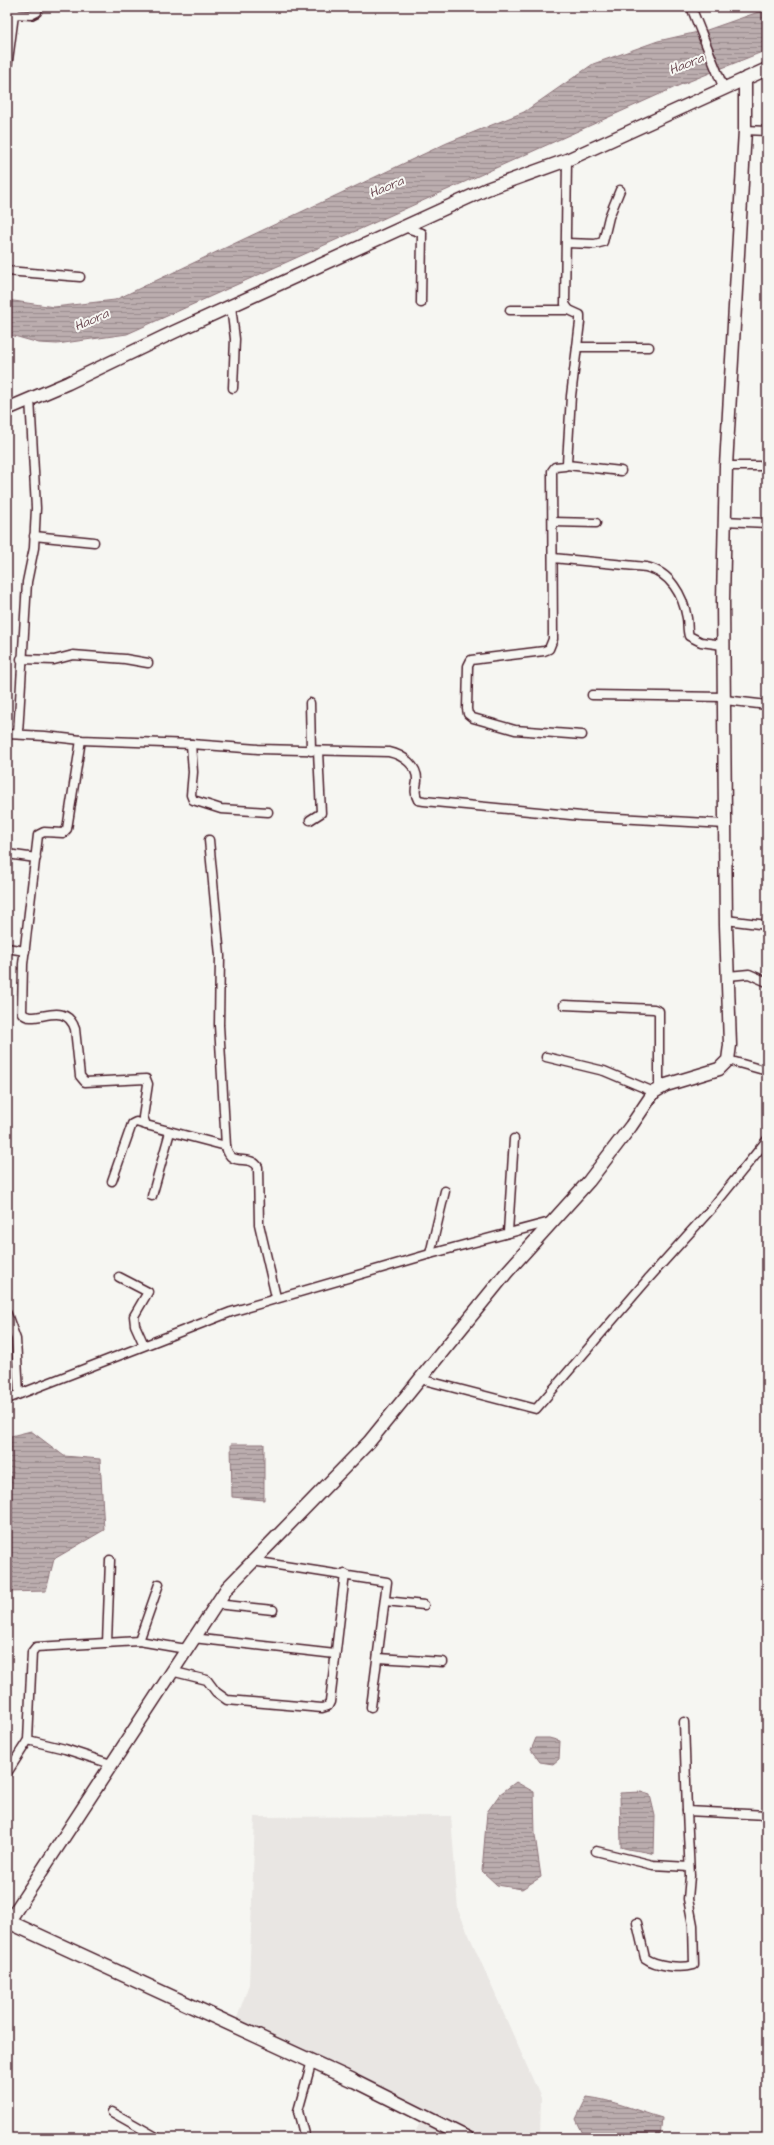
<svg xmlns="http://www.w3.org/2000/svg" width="774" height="2145" font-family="'Architects Daughter',sans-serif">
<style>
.built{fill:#e9e6e3}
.water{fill:url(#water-rules);stroke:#8e747a}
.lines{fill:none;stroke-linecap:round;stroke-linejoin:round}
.street-casing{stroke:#4a1f2b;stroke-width:11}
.secondary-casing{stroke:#4a1f2b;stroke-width:15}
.primary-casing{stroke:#4a1f2b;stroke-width:16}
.street{stroke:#f6f6f2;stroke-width:8}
.secondary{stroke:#f6f6f2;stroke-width:12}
.primary{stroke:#f6f6f2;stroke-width:13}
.labels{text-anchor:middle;stroke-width:4;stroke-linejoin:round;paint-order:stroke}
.water-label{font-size:13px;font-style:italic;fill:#6c4a52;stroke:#f6f6f2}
</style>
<defs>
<pattern id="water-rules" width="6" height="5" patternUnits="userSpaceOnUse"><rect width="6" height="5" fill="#bbadae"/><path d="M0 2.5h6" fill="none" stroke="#9a8c8e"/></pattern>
</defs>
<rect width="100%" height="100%" fill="#f6f6f2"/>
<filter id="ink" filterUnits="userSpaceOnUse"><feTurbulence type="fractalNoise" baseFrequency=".025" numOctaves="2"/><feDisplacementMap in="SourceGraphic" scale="8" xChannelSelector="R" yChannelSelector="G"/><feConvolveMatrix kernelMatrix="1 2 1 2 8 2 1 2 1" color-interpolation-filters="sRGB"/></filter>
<g filter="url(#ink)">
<polygon class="built" points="451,1816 458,1910 541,2098 540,2138 412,2138 425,2113 237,2018 249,1984 255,1817"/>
<g class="water">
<polygon points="767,9 767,50 680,85 127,334 57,344 39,343 7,334 7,300 54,307 115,300 447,143 524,112 593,64 658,41 707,30"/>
<polygon points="31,1431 64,1456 100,1459 104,1530 54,1559 46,1591 7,1592 7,1437"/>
<polygon points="231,1444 264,1444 264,1500 232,1497"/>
<polygon points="536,1738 549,1738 560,1741 559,1759 553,1764 540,1762 531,1750"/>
<polygon points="516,1782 534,1792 535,1835 541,1877 522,1889 497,1885 482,1871 487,1812 500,1794"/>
<path d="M 641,1792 L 650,1795 L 655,1816 L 654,1854 C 641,1850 632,1851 621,1847 L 620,1793 Z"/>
<path d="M 587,2097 C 613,2100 637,2111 662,2118 L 660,2138 L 585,2138 L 576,2119 Z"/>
</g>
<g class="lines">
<defs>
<g id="street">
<polyline points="691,7 724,89"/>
<polyline points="14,14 31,15 37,12 38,7"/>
<polyline points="7,68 15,7"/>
<polyline points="745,130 767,131"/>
<polyline points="567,160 565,304 569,310 580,315 580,322 571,396 567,463 565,466 555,467 552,471 553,639 549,649 544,651 471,660 468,666 467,709 468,714 473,718 515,730 582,735"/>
<polyline points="404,227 422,233 421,303"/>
<polyline points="566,243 595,244 603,242 609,217 620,190"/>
<polyline points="7,271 80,277"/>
<polyline points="231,306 235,339 233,388"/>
<polyline points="510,310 569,310"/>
<polyline points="577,347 649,347"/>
<polyline points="567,465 621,471"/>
<polyline points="726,466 767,466"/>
<polyline points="724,521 767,523"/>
<polyline points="553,522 596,523"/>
<polyline points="34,536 94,542"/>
<path d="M 553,558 L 646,567 C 670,572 683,595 687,618 C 688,624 687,630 689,636 L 701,642 L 723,645"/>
<polyline points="21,659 54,660 73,655 125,659 148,663"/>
<polyline points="592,695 725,697"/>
<polyline points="725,700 767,705"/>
<polyline points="310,703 311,751"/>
<path d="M 7,734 L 45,736 L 81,740 L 191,744 L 258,749 L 389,752 C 403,755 418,766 417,781 C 416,788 414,793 418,800 L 424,801 L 581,816 L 726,824"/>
<polyline points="18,734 27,582 34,548 36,508 30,398"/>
<path d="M 81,740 L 67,829 L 63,833 L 44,832 L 38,835 L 23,964 L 22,1013 C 33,1027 65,998 75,1029 L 80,1076 L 85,1082 L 146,1079 L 148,1084 L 143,1117 L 146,1125 L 226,1146"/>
<polyline points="191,744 193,772 191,795 193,800 221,809 268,812"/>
<polyline points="310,820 321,813 318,751"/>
<path d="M 209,840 L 220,956 L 219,1025 L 226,1146 C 230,1169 250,1153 258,1167 L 259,1224 L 276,1297"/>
<polyline points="7,854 36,858"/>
<polyline points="726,920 767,925"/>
<polyline points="7,948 25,951"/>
<polyline points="728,976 749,974 767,982"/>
<polyline points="564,1005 654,1009 659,1011 659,1088"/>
<polyline points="546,1057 604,1071 654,1092"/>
<polyline points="728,1060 767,1071"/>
<polyline points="112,1181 132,1124 136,1122 146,1125"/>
<polyline points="152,1196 170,1132"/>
<polyline points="508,1232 514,1139"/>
<polyline points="430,1254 445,1191"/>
<polyline points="119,1277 148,1292 134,1316 135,1325 144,1345"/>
<polyline points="7,1314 16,1339 19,1394"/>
<polyline points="420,1379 536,1409 648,1279 712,1208 767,1140"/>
<polyline points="7,1399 231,1312 430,1254 550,1222"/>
<polyline points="252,1561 387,1582 371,1707"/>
<polyline points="385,1601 424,1605"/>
<polyline points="216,1604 273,1610"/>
<polyline points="193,1638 335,1654"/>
<polyline points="139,1641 159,1584"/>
<polyline points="107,1643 110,1560"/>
<polyline points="378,1658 443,1662"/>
<polyline points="171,1671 207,1680 216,1692 227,1700 322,1708 328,1706 330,1702 345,1574"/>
<polyline points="684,1722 687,1811 767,1815"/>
<polyline points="28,1740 65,1749 111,1764"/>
<polyline points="7,1773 28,1740 32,1652 36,1647 139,1641 186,1649"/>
<polyline points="596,1851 653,1865 689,1867"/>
<path d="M 637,1923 L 645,1958 C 656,1966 681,1969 694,1965 L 693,1925 L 688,1899 L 690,1876 L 687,1811"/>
<polyline points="112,2112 158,2138"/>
<polyline points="305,2138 298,2111 312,2061"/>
</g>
<g id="secondary">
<polyline points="7,409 68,383 174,332 487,189 567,160 767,69"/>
<polyline points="7,1924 227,1588 369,1442 507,1272 589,1181 631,1126 654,1092 666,1085 719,1069 728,1060 730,1045 726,925 723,601 726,466 745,130 745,79"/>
<polyline points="352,2080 468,2138"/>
</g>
<polyline id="primary" points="7,1921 352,2080"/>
</defs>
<use href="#street" class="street-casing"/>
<use href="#secondary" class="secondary-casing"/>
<use href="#primary" class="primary-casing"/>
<use href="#street" class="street"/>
<use href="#secondary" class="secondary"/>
<use href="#primary" class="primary"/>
</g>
</g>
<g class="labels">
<g class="water-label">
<text transform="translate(686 63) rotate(-22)" y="5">Haora</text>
<text transform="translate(386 186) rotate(-23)" y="5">Haora</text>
<text transform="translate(91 319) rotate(-24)" y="5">Haora</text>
</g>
</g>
<rect width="774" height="2145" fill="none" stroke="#f6f6f2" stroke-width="24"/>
<rect x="12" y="12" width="750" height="2121" fill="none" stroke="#4a1f2b" stroke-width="1.5" filter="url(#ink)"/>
</svg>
